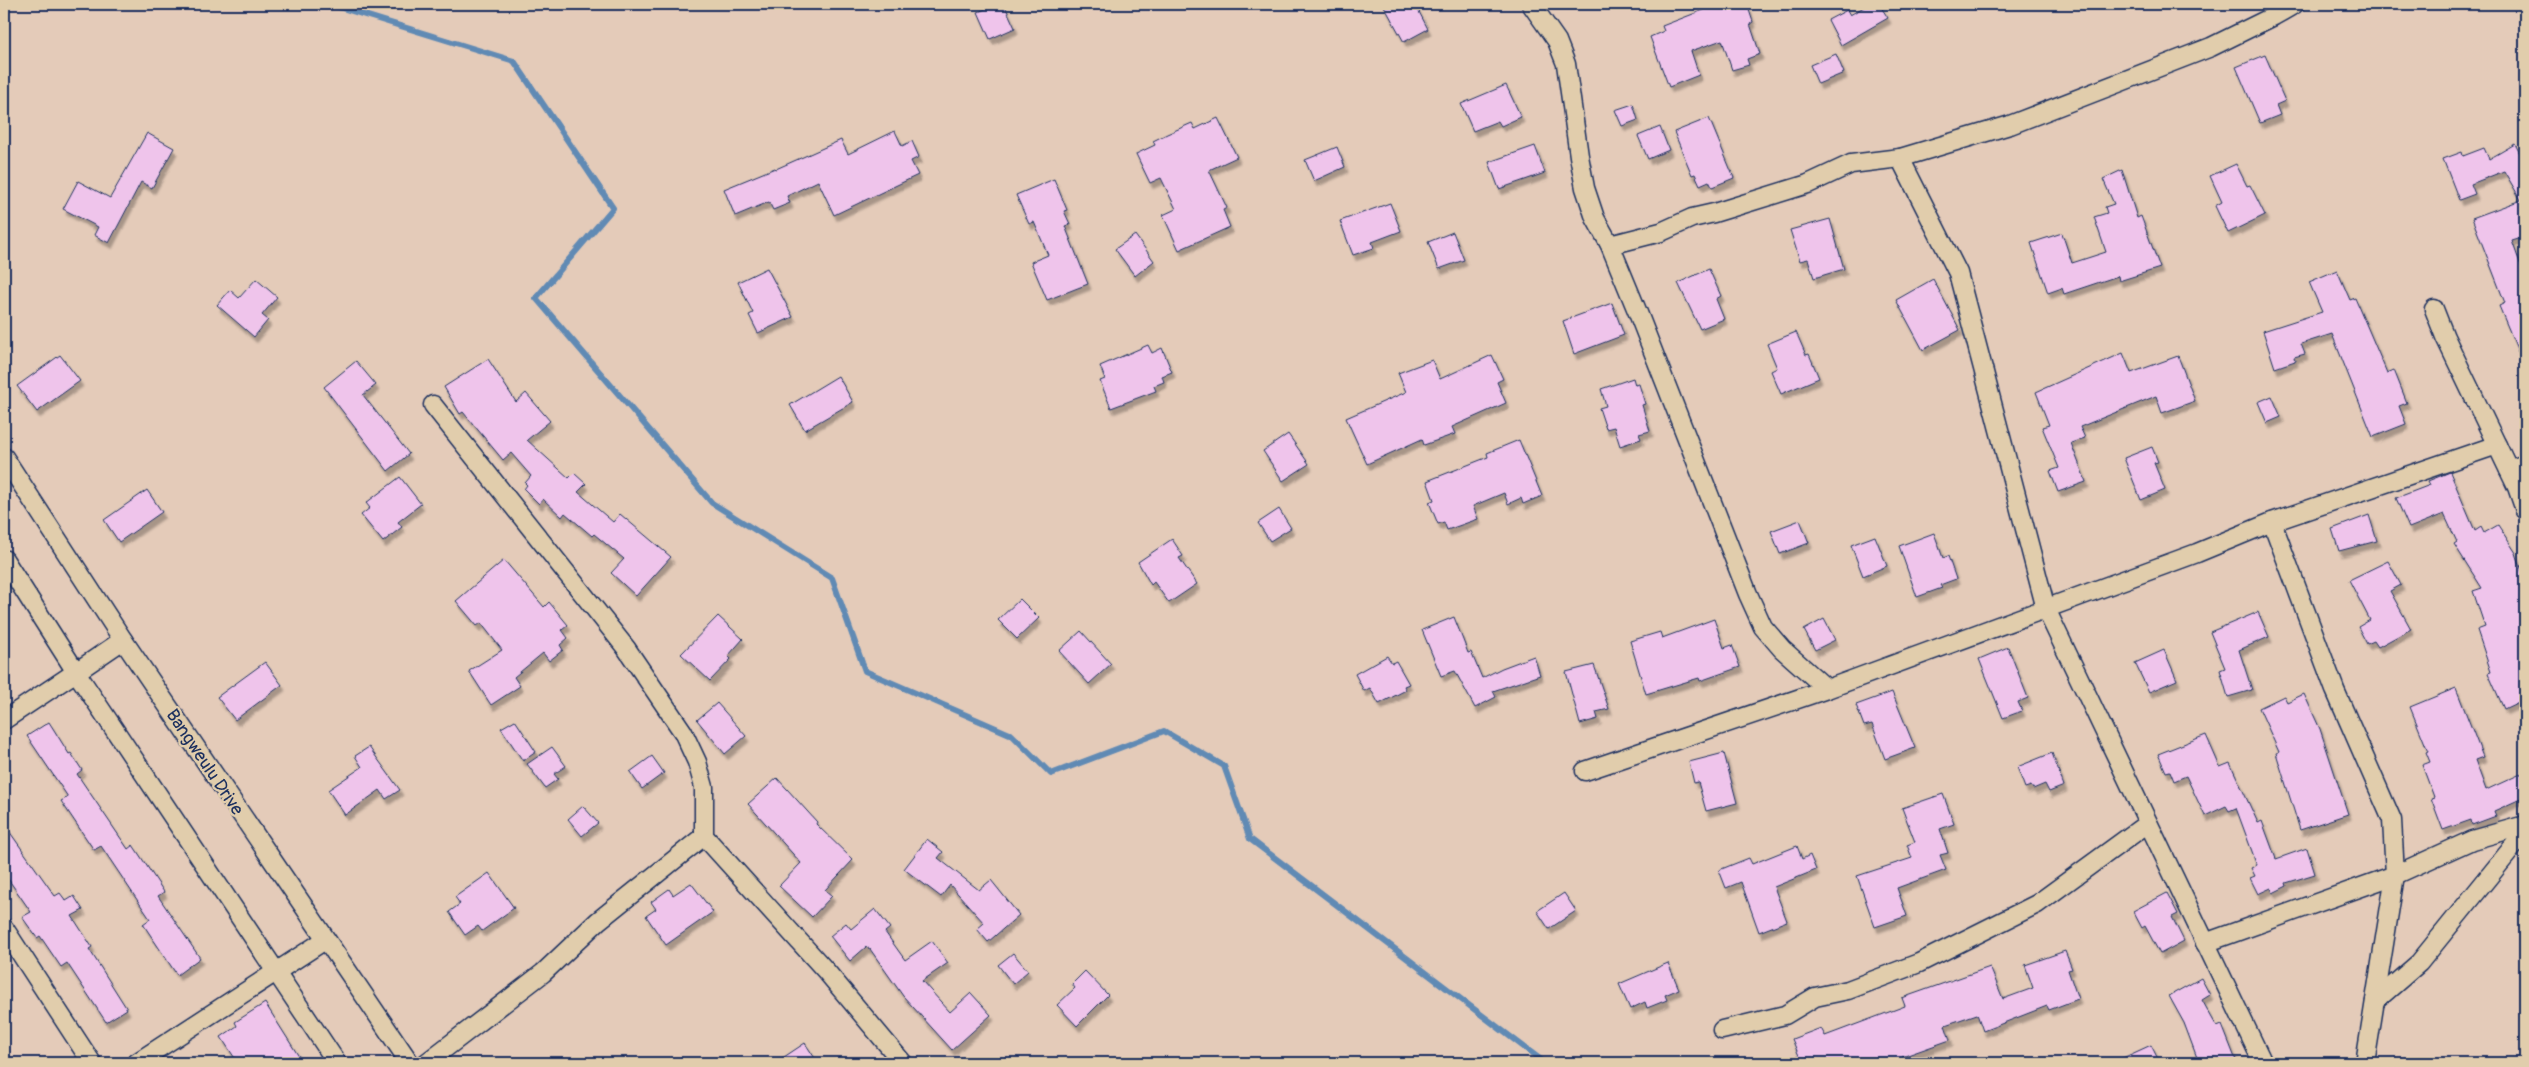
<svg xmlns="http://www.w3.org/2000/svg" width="2529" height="1067" font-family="Pangolin,sans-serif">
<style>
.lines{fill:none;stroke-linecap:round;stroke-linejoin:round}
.stream{stroke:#618ab4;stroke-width:6}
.building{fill:#efc4eb;stroke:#1b2f5e;filter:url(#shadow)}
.street-casing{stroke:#1b2f5e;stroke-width:21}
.street{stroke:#e1cdac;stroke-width:18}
.labels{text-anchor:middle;stroke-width:4.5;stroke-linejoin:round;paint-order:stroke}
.street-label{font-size:18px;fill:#1b2f5e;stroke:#e1cdac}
</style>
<defs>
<filter id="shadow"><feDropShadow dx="3" dy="5.5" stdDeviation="1" flood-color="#0004"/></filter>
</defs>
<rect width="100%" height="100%" fill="#e4cbb9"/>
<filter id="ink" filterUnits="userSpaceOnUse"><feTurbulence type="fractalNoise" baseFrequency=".02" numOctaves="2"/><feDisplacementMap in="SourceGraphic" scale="10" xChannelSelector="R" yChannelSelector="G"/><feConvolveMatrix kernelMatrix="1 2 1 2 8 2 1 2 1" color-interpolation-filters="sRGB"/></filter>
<g filter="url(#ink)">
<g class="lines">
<polyline class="stream" points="329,4 514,61 613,208 536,298 712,503 832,578 865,671 1012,735 1051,774 1164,731 1224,766 1250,839 1545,1063"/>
</g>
<g class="building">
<polygon points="998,4 1004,4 1015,28 990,39 978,12"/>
<polygon points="1383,4 1415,4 1428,29 1404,42"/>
<polygon points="1719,4 1739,4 1741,9 1748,7 1753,22 1750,24 1760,54 1747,59 1749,65 1732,70 1722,40 1691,51 1699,75 1669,87 1650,37 1664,31 1662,26"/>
<polygon points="1869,4 1879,4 1888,18 1841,45 1828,20 1847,10 1850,15"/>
<polygon points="1836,54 1844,73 1818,84 1810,65"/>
<polygon points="2265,55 2285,101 2276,105 2280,115 2260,123 2236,67"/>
<polygon points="1506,85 1521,117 1501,126 1498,121 1473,131 1461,104"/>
<polygon points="1633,104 1638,120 1622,126 1615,110"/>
<polygon points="1218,118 1237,157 1209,170 1227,208 1223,210 1230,227 1179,250 1163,215 1176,209 1161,178 1150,183 1136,154 1155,145 1153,141 1167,134 1192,123 1195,129"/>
<polygon points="1709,118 1734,178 1712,187 1709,181 1700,185 1695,174 1692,175 1674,132"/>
<polygon points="1660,127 1669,150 1648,159 1638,136"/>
<polygon points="895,131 902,146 912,141 919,157 911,161 918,175 834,215 818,181 787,196 790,203 773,210 769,202 735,216 724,189 775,168 776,169 841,140 848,154"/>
<polygon points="147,133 174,148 152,188 141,182 109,243 94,235 98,227 63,209 78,181 110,198"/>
<polygon points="2515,144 2525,163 2525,237 2512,241 2525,277 2525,368 2499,306 2505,303 2472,218 2521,200 2504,171 2471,184 2475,194 2459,200 2443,159 2462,152 2463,156 2484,148 2489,159"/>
<polygon points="1535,146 1545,173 1499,189 1489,162"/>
<polygon points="1337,147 1345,167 1314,181 1305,160"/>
<polygon points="2236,164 2247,186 2250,185 2265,215 2228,233 2215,206 2222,202 2210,176"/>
<polygon points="2122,170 2137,218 2141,216 2160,268 2119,281 2118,276 2064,294 2062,288 2048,293 2031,243 2062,233 2072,263 2106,252 2094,217 2107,213 2105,207 2114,204 2103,179"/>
<polygon points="1054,179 1067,210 1064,211 1070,224 1065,226 1088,284 1047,300 1031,262 1048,255 1034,222 1029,224 1016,195"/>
<polygon points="1390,203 1401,231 1372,242 1374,248 1353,255 1340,221"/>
<polygon points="1830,219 1844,269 1814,278 1808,259 1800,261 1790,230"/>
<polygon points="1453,232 1464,260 1439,269 1428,242"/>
<polygon points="1135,235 1154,261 1135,276 1115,249"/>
<polygon points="767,268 793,317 758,333 749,315 753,313 738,282"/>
<polygon points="1709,269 1721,296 1716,299 1724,319 1700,329 1678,283"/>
<polygon points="2337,270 2350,300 2355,298 2387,373 2394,370 2407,403 2399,406 2406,424 2373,437 2332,334 2301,344 2305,354 2294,357 2295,361 2275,368 2263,331 2322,312 2309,282"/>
<polygon points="256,279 277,297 262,315 268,320 254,337 217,305 230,290 239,298"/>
<polygon points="1933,279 1960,330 1923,350 1896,300"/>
<polygon points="1612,303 1624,335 1574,354 1563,321"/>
<polygon points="1796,332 1806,355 1809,354 1819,378 1781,394 1771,371 1777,368 1767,344"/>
<polygon points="1148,345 1152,353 1162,348 1172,372 1162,376 1164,382 1154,386 1156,391 1111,408 1100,381 1105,379 1100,366"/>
<polygon points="2123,353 2131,373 2178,356 2195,401 2162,413 2156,396 2080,427 2085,438 2071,443 2086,482 2058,492 2050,471 2059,468 2042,427 2049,425 2036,392"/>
<polygon points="60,355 80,381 37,412 17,386"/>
<polygon points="1492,355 1503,379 1497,382 1506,403 1452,427 1455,434 1424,445 1422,439 1367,464 1346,418 1406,392 1398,373 1432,360 1440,379"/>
<polygon points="488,359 516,402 526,393 550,421 527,440 569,478 574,473 586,484 578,492 613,522 620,514 671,557 636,596 611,573 624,559 594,534 592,536 565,513 562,517 543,499 539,504 524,489 527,485 525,483 531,476 511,453 503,460 463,412 460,414 444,387"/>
<polygon points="356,361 376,385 363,395 409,454 388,471 324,387"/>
<polygon points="838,376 853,402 805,430 790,405"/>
<polygon points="1633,378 1635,385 1639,384 1645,404 1642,405 1650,431 1639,434 1641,439 1620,446 1614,427 1606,429 1599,408 1606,406 1601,389"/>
<polygon points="2272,396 2281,417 2267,423 2258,402"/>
<polygon points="1288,434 1309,464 1283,481 1263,451"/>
<polygon points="1519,440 1542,496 1523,504 1521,498 1508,504 1504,493 1473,506 1478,519 1447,530 1444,522 1438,524 1429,502 1434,500 1427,481 1488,457 1487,453"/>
<polygon points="2152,447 2158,462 2154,463 2165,490 2141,500 2124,458"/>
<polygon points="2450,472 2475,531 2481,527 2484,533 2498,525 2516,553 2525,580 2525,699 2504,709 2488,673 2491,672 2477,630 2485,627 2473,591 2482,588 2454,544 2457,542 2444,514 2409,528 2396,498 2430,485 2428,481"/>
<polygon points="400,477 421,504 398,522 402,527 383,542 361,515 370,508 366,503"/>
<polygon points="147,490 162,512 119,542 104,520"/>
<polygon points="1279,509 1291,528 1270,541 1258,523"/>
<polygon points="2369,515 2377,541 2339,551 2332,529"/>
<polygon points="1800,520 1809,543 1780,554 1771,531"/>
<polygon points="1934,533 1943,558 1948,556 1956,579 1940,585 1942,588 1917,597 1899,546"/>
<polygon points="1875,536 1887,566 1863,576 1851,545"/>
<polygon points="1172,539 1183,556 1179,558 1197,584 1169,603 1154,582 1151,585 1138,562"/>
<polygon points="504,560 544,607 549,602 568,625 562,630 568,638 560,645 563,650 549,661 543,653 514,677 520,686 491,705 469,671 502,650 481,623 477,626 456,601"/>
<polygon points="2388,561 2401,585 2390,591 2411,629 2378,647 2374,641 2367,644 2358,627 2370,620 2349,580"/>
<polygon points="1020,599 1039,618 1017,639 998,620"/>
<polygon points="2258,612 2269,637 2239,650 2252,690 2228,697 2220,670 2225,668 2210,632"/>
<polygon points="718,616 743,639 728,656 731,659 710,681 681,654"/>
<polygon points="1454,617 1468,653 1471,652 1482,678 1502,668 1534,656 1540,675 1493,691 1496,697 1475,708 1455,671 1441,676 1422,630"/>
<polygon points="1714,619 1724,648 1732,645 1740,667 1700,681 1699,678 1646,694 1630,641 1660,632 1662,638"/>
<polygon points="1824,619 1835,640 1815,650 1804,630"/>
<polygon points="1081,631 1111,664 1089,684 1059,651"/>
<polygon points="2008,647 2028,698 2018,702 2022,711 2003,718 1979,659"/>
<polygon points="2164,650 2177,680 2149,692 2135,663"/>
<polygon points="1387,656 1392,663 1396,661 1409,684 1404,686 1406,690 1379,704 1370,688 1364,691 1355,674"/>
<polygon points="265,662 282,685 235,720 217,697"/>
<polygon points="1594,665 1609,709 1596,712 1598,719 1580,724 1566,672"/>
<polygon points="2456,688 2483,757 2475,760 2486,790 2525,772 2525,797 2494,811 2496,816 2472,825 2471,820 2443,830 2431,798 2434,797 2422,765 2430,762 2426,752 2428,751 2410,707"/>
<polygon points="1892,692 1915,748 1885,759 1872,724 1864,726 1856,705"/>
<polygon points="2304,694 2320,729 2348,814 2300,830 2276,753 2279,752 2259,708 2284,696 2287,702"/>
<polygon points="717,703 746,736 725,754 697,720"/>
<polygon points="515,720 536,752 523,761 501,728"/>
<polygon points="49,722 69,754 71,753 82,770 77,774 128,849 133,845 164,892 158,896 200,958 177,975 143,924 150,919 101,846 94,850 61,801 68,797 27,736"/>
<polygon points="2206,735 2220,767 2230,763 2258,823 2262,821 2276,859 2307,848 2315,874 2286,883 2287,886 2273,893 2271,888 2258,894 2250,878 2255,876 2251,868 2257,865 2236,808 2229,811 2226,806 2205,816 2186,776 2174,781 2170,771 2166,772 2158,754"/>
<polygon points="369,747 400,790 386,799 380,790 345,815 328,790 362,767 355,756"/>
<polygon points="552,747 566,766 554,774 558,779 545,788 527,764"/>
<polygon points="1724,753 1737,803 1706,811 1698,782 1694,783 1689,762"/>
<polygon points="2052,753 2064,786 2049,792 2045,784 2033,789 2031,786 2025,788 2017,767"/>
<polygon points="652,756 664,773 642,789 630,772"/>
<polygon points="777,778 817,822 816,824 853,860 825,890 832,896 812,917 779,886 801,863 748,804"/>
<polygon points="1943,794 1954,824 1940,829 1948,853 1940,855 1946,870 1897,888 1907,916 1875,927 1857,876 1912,858 1907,845 1915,842 1902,808"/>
<polygon points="583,806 598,823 582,836 568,819"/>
<polygon points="4,824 55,896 60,893 66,901 74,896 83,910 72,916 92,947 89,949 127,1009 106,1022 67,963 61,967 40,936 37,938 22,917 31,912 4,873"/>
<polygon points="927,839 943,852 938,858 979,890 991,880 1019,915 988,942 977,929 984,923 950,885 941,897 904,869"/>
<polygon points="1797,846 1802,859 1810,855 1816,870 1774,887 1787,921 1759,932 1741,882 1726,888 1719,870 1749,858 1752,864"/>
<polygon points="489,873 514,908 482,931 478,926 465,935 449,912 460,904 455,897"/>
<polygon points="691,883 713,912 666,945 646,916 656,909 651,902 669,889 673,895"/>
<polygon points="1564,893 1576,911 1549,929 1537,911"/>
<polygon points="2167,893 2178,914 2172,917 2184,941 2160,954 2145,926 2142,928 2133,911"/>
<polygon points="875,909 890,928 885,932 905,960 932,941 948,963 922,981 950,1012 971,993 991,1015 952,1050 903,996 870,949 866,947 850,961 830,936 846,923 851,929"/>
<polygon points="2065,951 2072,969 2068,970 2078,999 2049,1010 2047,1006 1983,1031 1977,1014 1945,1025 1950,1040 1902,1057 1904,1063 1802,1063 1792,1039 1821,1028 1825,1036 1905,1006 1902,998 1990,967 2003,999 2033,988 2025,965"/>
<polygon points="1013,953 1028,971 1013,984 998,965"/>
<polygon points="1668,963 1679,989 1665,995 1667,1000 1647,1008 1645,1002 1630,1009 1619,984"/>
<polygon points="1085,971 1108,995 1077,1026 1057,1005 1075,988 1072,984"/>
<polygon points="2201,978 2210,995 2202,1000 2217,1027 2222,1025 2237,1063 2199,1063 2184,1023 2169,996"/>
<polygon points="265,1003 303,1063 238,1063 221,1037 237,1026 235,1022"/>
<polygon points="805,1043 818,1063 775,1063"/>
<polygon points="2151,1045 2160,1063 2112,1063"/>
</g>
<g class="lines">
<defs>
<g id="street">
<polyline points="1531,4 1557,41 1566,64 1579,156 1585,188 1595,218 1610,245 1638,313 1748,594 1763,627 1782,649 1827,689"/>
<polyline points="1900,158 1958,273 2046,609 2263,1063"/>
<polyline points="1610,245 1661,232 1692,218 1714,213 1808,184 1851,164 1900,158 2010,125 2211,47 2274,16 2295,4"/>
<polyline points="2434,309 2445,337 2517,487 2525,510"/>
<polyline points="433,405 626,648 683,732 697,762 704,787 704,836 826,971 903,1063"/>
<polyline points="4,457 123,640 410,1063"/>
<polyline points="2509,470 2525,464"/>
<polyline points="2272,522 2335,690 2392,820 2395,875 2365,1063"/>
<polyline points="4,559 76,672 123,640"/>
<polyline points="4,720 76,672 337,1063"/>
<polyline points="1585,771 1827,689 2197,553 2272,522 2497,445"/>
<polyline points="4,928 92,1063"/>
<polyline points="2205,943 2395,875 2472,840 2525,825"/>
<polyline points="2375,1001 2419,963 2525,832"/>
<polyline points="1722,1030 1785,1015 1815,997 1848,990 1919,963 2037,904 2148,823"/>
<polyline points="136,1063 325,940"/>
<polyline points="426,1063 543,973 598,921 704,836"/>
</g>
</defs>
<use href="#street" class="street-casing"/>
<use href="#street" class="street"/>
</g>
</g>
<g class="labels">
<g class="street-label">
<text transform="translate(205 762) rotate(56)" y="6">Bangweulu Drive</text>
</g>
</g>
<rect width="2529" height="1067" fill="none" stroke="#e1cdac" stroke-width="20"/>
<rect x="10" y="10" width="2509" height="1047" fill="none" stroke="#1b2f5e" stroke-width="2" filter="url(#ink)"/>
</svg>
